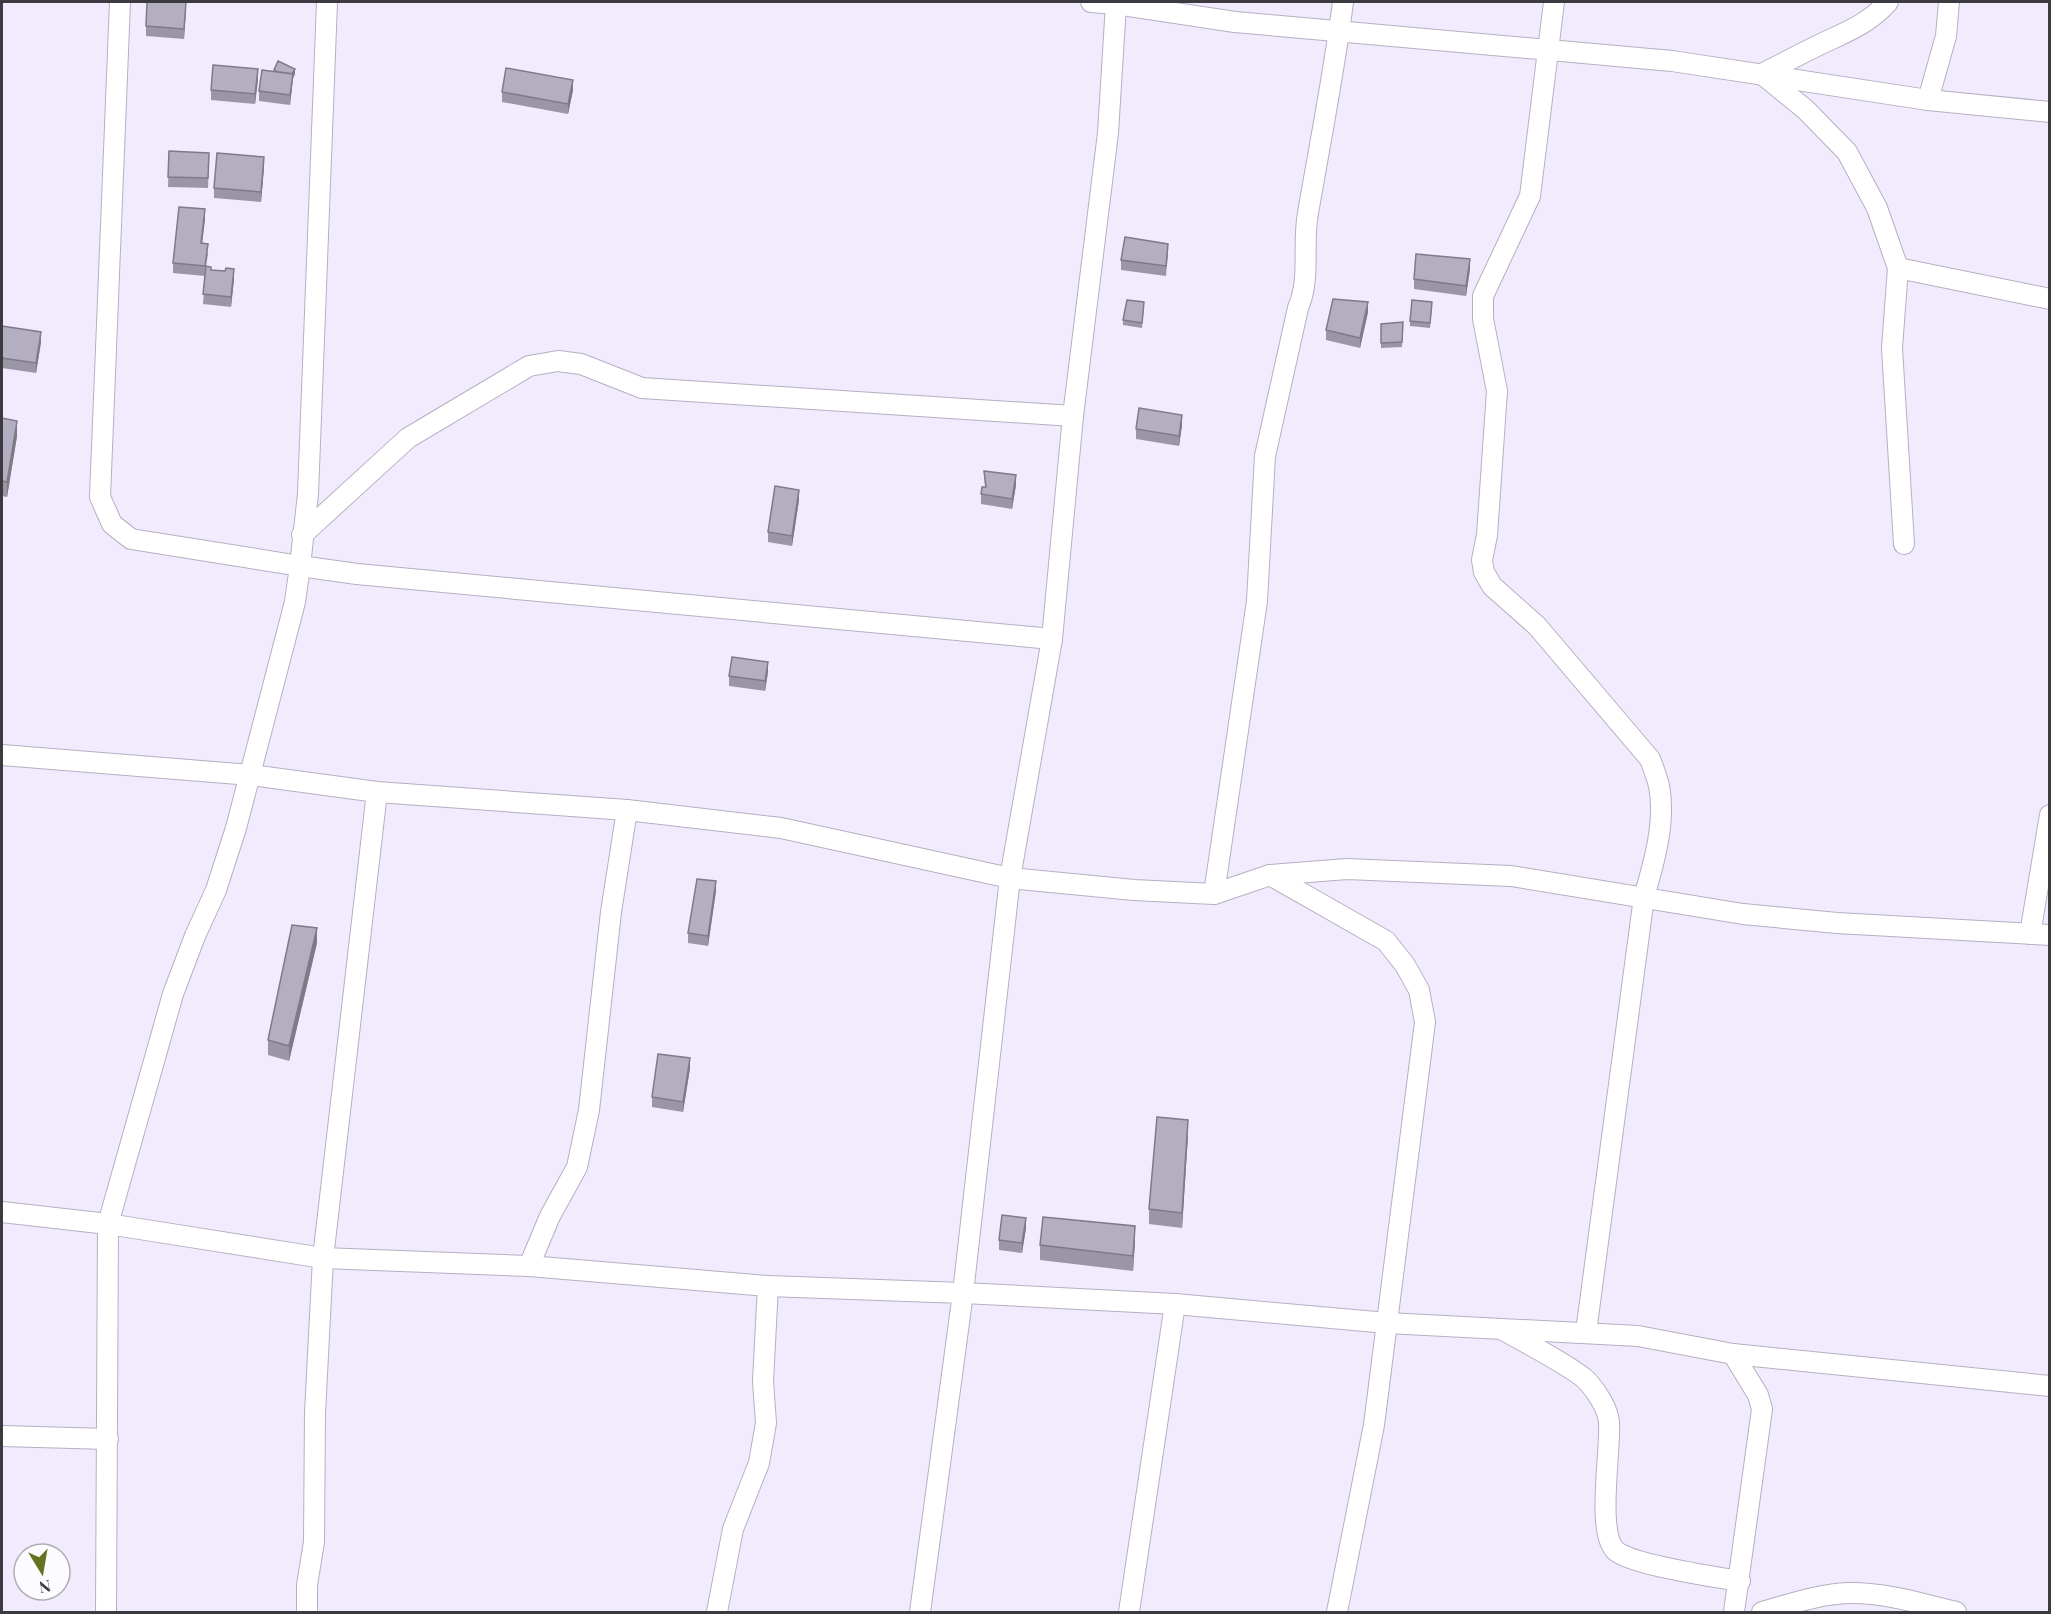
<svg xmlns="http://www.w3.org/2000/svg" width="2051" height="1614" font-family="'Playfair Display',serif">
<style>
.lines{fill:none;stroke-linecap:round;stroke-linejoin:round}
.minor-casing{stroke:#b5b0c1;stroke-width:22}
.minor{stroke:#fff;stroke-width:20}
.wall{fill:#9b96a5}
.shaded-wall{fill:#7e7a86}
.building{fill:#b4afc0;stroke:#7e7a86;stroke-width:1.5}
</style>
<rect width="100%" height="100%" fill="#f1ebfd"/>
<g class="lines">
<defs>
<g id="minor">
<polyline points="327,2 308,494 300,566 357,574 1052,639"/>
<polyline points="1091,2 1116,4 1108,133 1073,416 1052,639 1010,878 963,1293 1175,1304 1387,1323 1638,1336 1733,1354 2050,1386"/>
<polyline points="1116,2 1116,4 1235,22 1672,61 1928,100 2050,112"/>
<path d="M 1554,2 L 1530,196 L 1483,296 L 1483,319 L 1497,391 L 1487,535 L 1482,560 L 1484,572 L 1492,586 L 1537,626 L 1650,759 C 1653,767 1657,777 1659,786 C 1666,821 1654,863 1644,897 L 1586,1332"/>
<path d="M 1888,2 C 1868,25 1843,33 1817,46 C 1798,55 1780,65 1762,74 L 1806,110 L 1847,152 L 1877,208 L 1898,268 L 2050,299"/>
<polyline points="1928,100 1946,36 1949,2"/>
<polyline points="1898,268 1892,348 1904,544"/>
<polyline points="302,535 408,438 529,366 558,361 581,364 642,388 1073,416"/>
<polyline points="2,755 251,775 377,792 627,810 781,828 1010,878 1134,890 1214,894 1270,875 1347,869 1511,876 1743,914 1837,923 2050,935"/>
<polyline points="1270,875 1386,941 1405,965 1419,990 1425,1022 1374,1425 1337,1612"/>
<path d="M 1214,894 L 1257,601 L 1265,456 L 1298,308 C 1311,278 1302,245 1308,213 C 1320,143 1334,73 1343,2"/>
<polyline points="2030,934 2050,815"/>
<polyline points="2,1212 108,1224 323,1258 529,1266 768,1286 963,1293 920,1612"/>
<polyline points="529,1266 550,1216 577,1167 589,1110 611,912 627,810"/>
<path d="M 1503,1330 C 1521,1340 1578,1370 1588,1382 C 1597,1392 1608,1409 1609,1422 C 1611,1452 1596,1533 1616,1551 C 1633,1565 1715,1577 1740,1581"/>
<polyline points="1733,1354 1758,1395 1762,1409 1734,1612"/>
<polyline points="2,1436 108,1439"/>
<polyline points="106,1612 108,1224 173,994 195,936 216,890 236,828 295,602 300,566 131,539 112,524 100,497 120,2"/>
<polyline points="307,1612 307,1585 314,1542 315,1413 323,1258 377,792"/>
<polyline points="717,1612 733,1529 759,1463 766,1423 763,1381 768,1286"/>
<polyline points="1129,1612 1175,1304"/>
<path d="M 1762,1612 C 1790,1604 1822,1593 1852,1593 C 1887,1593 1922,1604 1956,1612"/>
</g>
</defs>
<use href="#minor" class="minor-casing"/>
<use href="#minor" class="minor"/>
</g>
<g class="wall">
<polygon points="186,9 184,39 146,36 146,26"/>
<polygon points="274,70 295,74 293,78 290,105 259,101 259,91 274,72"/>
<polygon points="258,79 255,104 211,100 211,90"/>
<polygon points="573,90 568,114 502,102 502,92"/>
<polygon points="169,151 209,163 208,188 168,187"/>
<polygon points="264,167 261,202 214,198 214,188"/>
<polygon points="205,219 202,243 208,254 206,266 211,270 234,279 231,307 203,304 205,276 173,273 173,263"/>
<polygon points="1168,254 1166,276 1121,270 1121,260"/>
<polygon points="1470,269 1466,296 1414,289 1414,279"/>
<polygon points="1144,307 1142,328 1123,325 1123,320"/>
<polygon points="1432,307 1430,328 1410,326 1410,321"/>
<polygon points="1368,312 1360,348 1326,340 1326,330"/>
<polygon points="1403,322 1402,347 1381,348 1381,324"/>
<polygon points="2,326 41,342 36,373 2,368"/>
<polygon points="2,418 17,436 7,497 2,496"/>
<polygon points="1182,425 1179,446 1136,439 1136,429"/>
<polygon points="984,471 1016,485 1012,509 981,504 981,494 985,487"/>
<polygon points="799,500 792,546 768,542 768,532"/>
<polygon points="768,672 765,691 729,686 729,676"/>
<polygon points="716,891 708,946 688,943 688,933"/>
<polygon points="317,943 289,1061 268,1055 268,1040"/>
<polygon points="690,1068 683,1112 652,1107 652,1097"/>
<polygon points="1188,1135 1182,1228 1149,1224 1149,1209"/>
<polygon points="1026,1228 1022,1253 999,1250 999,1240"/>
<polygon points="1135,1240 1133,1271 1040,1260 1040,1245"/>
</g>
<g class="shaded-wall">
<polygon points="186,2 186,9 184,39 184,29"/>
<polygon points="258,69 258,79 255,104 255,94"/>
<polygon points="295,69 295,74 293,78 290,105 290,78"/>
<polygon points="573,80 573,90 568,114 568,104"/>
<polygon points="264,157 264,167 261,202 261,192"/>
<polygon points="205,209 205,219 201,253 201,243"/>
<polygon points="1470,259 1470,269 1466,296 1466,286"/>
<polygon points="234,269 234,279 231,307 231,297"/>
<polygon points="1368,302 1368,312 1360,348 1360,338"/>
<polygon points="41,332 41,342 36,373 36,363"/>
<polygon points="1182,415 1182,425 1179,446 1179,436"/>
<polygon points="17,421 17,436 7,497 7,482"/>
<polygon points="1016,475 1016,485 1012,509 1012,499"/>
<polygon points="799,490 799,500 792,546 792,536"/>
<polygon points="768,662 768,672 765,691 765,681"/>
<polygon points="716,881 716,891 708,946 708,936"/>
<polygon points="317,928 317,943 289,1061 289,1046"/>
<polygon points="690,1058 690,1068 683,1112 683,1102"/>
<polygon points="1188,1120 1188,1135 1182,1228 1182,1213"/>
<polygon points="1026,1218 1026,1228 1022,1253 1022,1243"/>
<polygon points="1135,1226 1135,1240 1133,1271 1133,1256"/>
</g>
<g class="building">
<polygon points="147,2 186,2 184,29 146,26"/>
<polygon points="278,61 295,69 292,74 278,72 274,70"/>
<polygon points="213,65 258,69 255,94 211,90"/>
<polygon points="506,68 573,80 568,104 502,92"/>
<polygon points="262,70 293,74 290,95 259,91"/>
<polygon points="169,151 209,153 208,178 168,177"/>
<polygon points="217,153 264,157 261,192 214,188"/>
<polygon points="179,207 205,209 201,243 208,244 205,266 173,263"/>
<polygon points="1125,237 1168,244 1166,266 1121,260"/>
<polygon points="1416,254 1470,259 1466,286 1414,279"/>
<polygon points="206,266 211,267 211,270 225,271 226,268 234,269 231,297 203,294"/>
<polygon points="1333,299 1368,302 1360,338 1326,330"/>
<polygon points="1127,300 1144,302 1142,323 1123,320"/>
<polygon points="1412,300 1432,302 1430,323 1410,321"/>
<polygon points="1403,322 1402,342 1381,343 1381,324"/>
<polygon points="2,326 41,332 36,363 2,358"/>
<polygon points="1139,408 1182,415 1179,436 1136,429"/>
<polygon points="2,418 17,421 7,482 2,481"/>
<polygon points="984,471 1016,475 1012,499 981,494 982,487 986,487"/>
<polygon points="775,486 799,490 792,536 768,532"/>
<polygon points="732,657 768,662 765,681 729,676"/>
<polygon points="697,879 716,881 708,936 688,933"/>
<polygon points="292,925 317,928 289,1046 268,1040"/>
<polygon points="658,1054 690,1058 683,1102 652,1097"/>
<polygon points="1157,1117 1188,1120 1182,1213 1149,1209"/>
<polygon points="1002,1215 1026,1218 1022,1243 999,1240"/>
<polygon points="1043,1217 1135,1226 1133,1256 1040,1245"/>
</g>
<rect width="2051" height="1614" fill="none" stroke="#3c3a41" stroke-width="6"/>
<g transform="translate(42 1572) rotate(169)"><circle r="28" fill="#fcfbff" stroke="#afaeb3" stroke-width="1.5"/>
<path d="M0-4.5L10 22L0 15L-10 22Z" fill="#647320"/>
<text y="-9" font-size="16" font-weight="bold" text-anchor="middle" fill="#3c3a41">N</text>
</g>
</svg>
